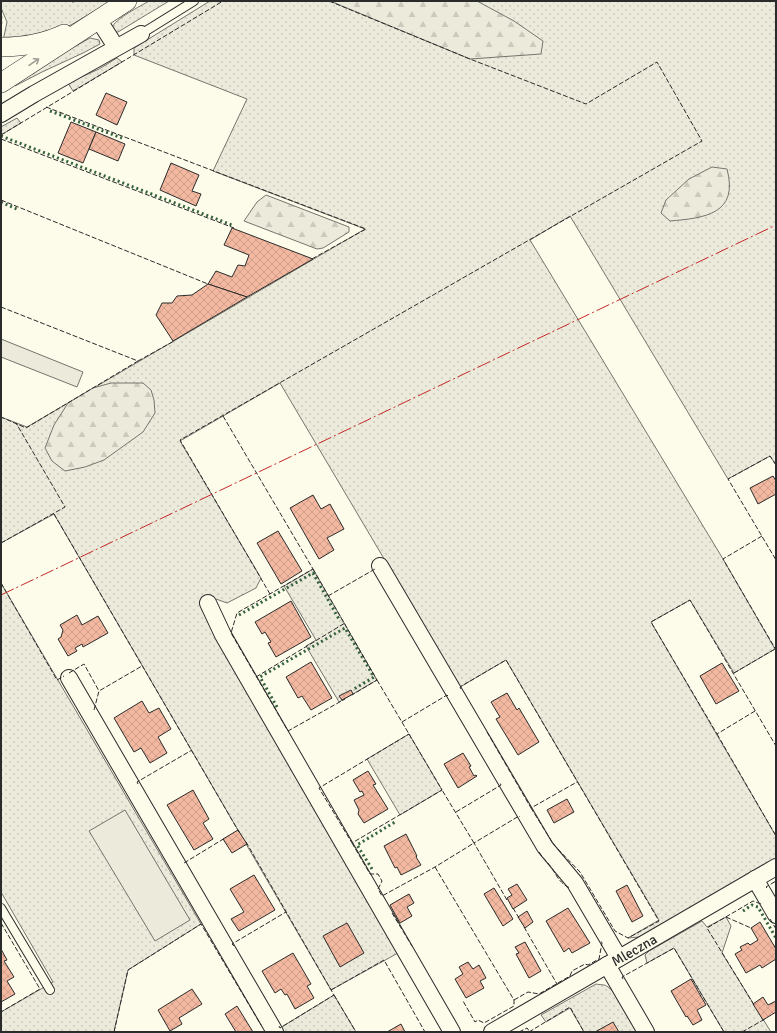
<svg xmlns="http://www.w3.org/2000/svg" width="777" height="1033" font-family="Signika,sans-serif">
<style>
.green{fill:url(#green-dots);stroke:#74746e}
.forest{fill:url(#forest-firs);stroke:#74746e}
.pitch{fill:#ecebdb;stroke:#74746e}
.parking{fill:#eceadb;stroke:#74746e}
.building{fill:url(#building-cross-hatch);stroke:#2b2b2b}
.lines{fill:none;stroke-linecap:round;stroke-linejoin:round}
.service-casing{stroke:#2b2b2b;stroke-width:10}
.minor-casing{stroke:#2b2b2b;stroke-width:18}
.tertiary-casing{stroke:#2b2b2b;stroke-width:20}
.path{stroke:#6a6964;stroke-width:2.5;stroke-dasharray:3 2;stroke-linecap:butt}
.service{stroke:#fdfbea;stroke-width:8}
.minor{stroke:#fdfbea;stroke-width:16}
.tertiary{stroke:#fdfbea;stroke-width:19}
.hedge{stroke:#34623c;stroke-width:3;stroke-dasharray:2 3;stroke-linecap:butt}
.fence{stroke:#2b2b2b;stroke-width:1;stroke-dasharray:5 2;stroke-linecap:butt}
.power{stroke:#c62828;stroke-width:1;stroke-dasharray:14 3 2 3;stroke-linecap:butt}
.oneway{stroke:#9e9d94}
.labels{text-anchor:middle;stroke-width:3;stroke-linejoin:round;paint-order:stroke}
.street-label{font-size:14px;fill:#2b2b2b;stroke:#fdfbea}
</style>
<defs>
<pattern id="green-dots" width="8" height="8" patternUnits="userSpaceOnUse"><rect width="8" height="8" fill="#ecebdb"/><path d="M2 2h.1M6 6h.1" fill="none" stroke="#cbcabc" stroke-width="1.8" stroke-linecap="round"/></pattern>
<pattern id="forest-firs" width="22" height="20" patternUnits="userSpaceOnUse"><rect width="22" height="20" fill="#ecebdb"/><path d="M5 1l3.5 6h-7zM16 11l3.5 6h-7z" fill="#cbcabc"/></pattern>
<pattern id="building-cross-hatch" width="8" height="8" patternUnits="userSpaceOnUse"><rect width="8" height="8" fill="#f2b8a0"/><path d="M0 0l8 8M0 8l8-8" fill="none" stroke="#d09e8a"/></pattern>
</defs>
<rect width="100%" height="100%" fill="#fdfbea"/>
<g class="green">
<polygon points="1,1 111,1 71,25 56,31 3,41 7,22 1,8"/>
<path d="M 149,1 L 169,1 L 118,32 L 115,32 L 112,28 C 114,19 141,6 149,1 Z"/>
<polygon points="210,1 776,1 776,465 770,456 728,479 570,216 530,240 723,559 775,649 734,673 690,600 651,622 776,836 776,859 662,926 639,937 628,938 659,920 506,660 460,687 280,383 180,441 261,578 256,588 227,603 216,599 203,606 398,953 331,990 54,514 1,543 1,417 27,427 365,229 213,171 247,99 134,55 134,48"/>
<polygon points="90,38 99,40 100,44 83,53 42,72 15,86 12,82"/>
<polygon points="117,58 122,62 73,91 68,83 99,69"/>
<polygon points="17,118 21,123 1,135 1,127"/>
<polygon points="313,569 377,680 339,702 306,646 316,640 284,586"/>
<polygon points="1,583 201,924 128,970 114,1032 1,1032 1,1012 53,982 1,892"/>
<polygon points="409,734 442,790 400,815 367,759"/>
<polygon points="726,917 731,926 722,953 771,1032 724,1032 674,948 647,963 645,955 649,951 702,921 707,927"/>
<path d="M 596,984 C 600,985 605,984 608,987 C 620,995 631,1020 638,1032 L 584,1032 L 570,1008 L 546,1022 L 541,1015 Z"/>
<polygon points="334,995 356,1032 283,1032 280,1028"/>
</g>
<g class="forest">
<polygon points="330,1 477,1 514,21 543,41 541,54 470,59"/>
<path d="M 712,167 L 727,169 C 739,214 705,218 670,221 L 661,213 L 666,200 L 689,179 Z"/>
<polygon points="266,195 349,227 349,232 323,248 317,249 244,221 257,202"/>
<polygon points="111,383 143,383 151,390 154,400 155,413 143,432 104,460 85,467 65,471 52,461 45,448 54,425 68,403 93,388"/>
</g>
<polygon class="pitch" points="125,810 190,920 155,941 89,831"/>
<polygon class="parking" points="1,339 83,372 77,387 1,357"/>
<g class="building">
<polygon points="106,93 127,102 117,125 96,115"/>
<polygon points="71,122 96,132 83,163 58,153"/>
<polygon points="96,132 125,144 118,161 89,149"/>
<polygon points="171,163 199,175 192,191 201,194 196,206 160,190"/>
<polygon points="232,228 313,259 247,297 208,284 216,271 232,277 238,265 245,266 249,255 224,245"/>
<polygon points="208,284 247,297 173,341 156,315 162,303 172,303 177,296 192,295"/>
<polygon points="773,476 776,481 776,494 758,504 750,488"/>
<polygon points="313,495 321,509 330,504 344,529 327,538 334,550 319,559 290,508"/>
<polygon points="278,531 302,571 281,584 257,543"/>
<polygon points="291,601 311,637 276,657 268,643 271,642 265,632 262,634 255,622"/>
<polygon points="77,615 82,625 98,616 108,633 83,647 82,644 75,648 77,651 68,656 58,639 61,637 63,630 60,625"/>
<polygon points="311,662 332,698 311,710 302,696 298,698 286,677"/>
<polygon points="722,663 739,691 716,704 700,676"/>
<polygon points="351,690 353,694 342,700 339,696"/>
<polygon points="507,693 517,710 519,708 539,742 518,755 496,719 500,717 491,702"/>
<polygon points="142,701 149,713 159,708 171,729 158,737 167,753 150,763 141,748 134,752 114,718"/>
<polygon points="463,753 471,766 469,767 474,776 476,775 477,776 458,788 444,764"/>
<polygon points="368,771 376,784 373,785 388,809 364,823 358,814 359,810 354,800 364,795 362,791 360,792 353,780"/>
<polygon points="193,790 209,819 203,823 213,839 194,850 167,805"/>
<polygon points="567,799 574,812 554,823 547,810"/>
<polygon points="238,830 247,844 232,853 223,839"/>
<polygon points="406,834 417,856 416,857 421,865 401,875 397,867 395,868 384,846"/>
<polygon points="254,875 275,910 239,931 231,919 244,912 230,889"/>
<polygon points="517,884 527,900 513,909 507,898 512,895 508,889"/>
<polygon points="627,885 643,916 632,922 616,891"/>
<polygon points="494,888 513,919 503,926 484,894"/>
<polygon points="409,894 414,903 407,907 412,916 400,923 390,905"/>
<polygon points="568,908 590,943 572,953 569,948 564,952 546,921"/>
<polygon points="527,911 533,922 525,928 518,917"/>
<polygon points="760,922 776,949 776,959 762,968 760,965 746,973 735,954 742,950 740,947 748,943 750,945 758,940 751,928"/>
<polygon points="347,923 364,953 340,967 323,936"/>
<polygon points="525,942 541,971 529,978 516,954 519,953 515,947"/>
<polygon points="1,949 7,960 4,961 14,977 7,981 15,994 1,1002"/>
<polygon points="293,953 311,984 307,986 314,998 295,1009 287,994 285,995 281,989 275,993 262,971"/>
<polygon points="468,962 473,969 479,965 486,978 480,981 484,988 466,998 455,979 463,974 459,967"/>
<polygon points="691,979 706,1005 697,1010 702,1020 693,1025 687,1016 686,1017 671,991"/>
<polygon points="192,989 202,1004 179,1018 182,1024 170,1031 158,1010"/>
<polygon points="763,997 768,1005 776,1001 776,1012 763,1020 753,1004"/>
<polygon points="237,1006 253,1032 236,1032 225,1014"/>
<polygon points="613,1022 619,1032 595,1032"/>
<polygon points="401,1024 405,1032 387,1032"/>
</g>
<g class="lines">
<defs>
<g id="service">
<polyline points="141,34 194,1"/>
<polyline points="1,908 50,990"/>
</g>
<g id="minor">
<polyline points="98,19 116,47"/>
<polyline points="1,114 34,94 141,34"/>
<polyline points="380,566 545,847 575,883 619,958"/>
<polyline points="208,603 223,635 452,1032"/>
<polyline points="69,678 275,1032"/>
<polyline points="755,879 776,915"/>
<polyline points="607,965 646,1032"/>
<polyline points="492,1032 776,867"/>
</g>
<g id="tertiary">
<path d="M 1,47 C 22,47 45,43 64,34"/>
<polyline points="1,83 127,1"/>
</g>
</defs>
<use href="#service" class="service-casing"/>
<use href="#minor" class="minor-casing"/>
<use href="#tertiary" class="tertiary-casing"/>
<polyline class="path" points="1,16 1,24"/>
<use href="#service" class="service"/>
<use href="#minor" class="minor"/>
<use href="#tertiary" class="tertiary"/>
<g class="hedge">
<polyline points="50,111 122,138"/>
<polyline points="1,136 232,225"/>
<polyline points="1,202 19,210"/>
<polyline points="239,615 313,573 340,621"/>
<polyline points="277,707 260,677 345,628 374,677 354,689"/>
<polyline points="372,869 357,845 395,822"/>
<polyline points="743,911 752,905 758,907 776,938"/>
</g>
<g class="fence">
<polyline points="70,1 73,2 75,1"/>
<polyline points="46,107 366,229 310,260"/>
<polyline points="1,135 223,1"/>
<polyline points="1,139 234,228"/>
<polyline points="1,200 208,284"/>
<polyline points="1,307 138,361 26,428 1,417"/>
<polyline points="138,361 174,341"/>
<polyline points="223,416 313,569 237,613 231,633 288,731 345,699"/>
<polyline points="776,465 770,456 728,479 776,560"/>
<polyline points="54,514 239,832"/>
<polyline points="762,536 723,559 776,650"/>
<polyline points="1,543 65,507 16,423"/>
<polyline points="313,569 377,680 352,695"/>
<polyline points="1,583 57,680 64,676"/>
<polyline points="270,594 180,440 702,141 657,62 586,104 470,59 329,1"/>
<polyline points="328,596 375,569"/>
<polyline points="69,673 84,664 99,691"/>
<polyline points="734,673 775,649"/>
<polyline points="256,677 345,623"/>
<polyline points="377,680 409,734"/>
<polyline points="461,689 460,687 506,660 659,921 628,938 615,931 580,872 554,845 531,808"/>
<polyline points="94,710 99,691 142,666"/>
<polyline points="755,711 717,734 651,622 690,600 776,746"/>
<polyline points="402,722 447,695 448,696"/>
<polyline points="487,732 531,808 577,782"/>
<polygon points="409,734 442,790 352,843 319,788"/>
<polyline points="717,734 776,836"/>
<polyline points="138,784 137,782 192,750"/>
<polyline points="456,812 501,785 500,783"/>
<polyline points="246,842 334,995 280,1028 279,1026"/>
<polyline points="352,843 370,874 378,874 382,881 378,889 382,896 435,867 474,843 442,790"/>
<path d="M 539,852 C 543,859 549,863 553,870 C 557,877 561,884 570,888"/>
<polyline points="184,863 225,838"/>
<polyline points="435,867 514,1000 514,1006 484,1023 478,1020 475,1022 463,1001"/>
<polyline points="767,888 766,887 776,881"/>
<polyline points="507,900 474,843 519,816 520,817"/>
<polyline points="513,908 519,918"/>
<polyline points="392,913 412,946"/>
<polyline points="726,917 751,928"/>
<polyline points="770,919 776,929"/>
<polyline points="1,923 40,989 1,1012"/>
<polyline points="524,927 557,984"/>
<polyline points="234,946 232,944 286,912"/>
<polyline points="623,979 622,977 674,948 724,1032"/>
<polyline points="331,990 384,960 425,1032"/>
<polyline points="334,995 356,1032"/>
<polyline points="514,1000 528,992 539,994 570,976 572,971 585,964 588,965 599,959 602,943 601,941"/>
<polyline points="754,1005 707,928 753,901 761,904 762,905"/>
<polyline points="114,1032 128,970 201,924 261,1025"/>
<polyline points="519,1032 527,1028 530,1032"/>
<polyline points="529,1032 570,1007 584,1032"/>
<polyline points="742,1032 765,1019"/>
</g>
<polyline class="power" points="1,595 776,225"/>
</g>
<defs><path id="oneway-shaft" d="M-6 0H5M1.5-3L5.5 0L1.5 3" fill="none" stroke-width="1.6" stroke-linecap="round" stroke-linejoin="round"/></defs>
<use class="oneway" href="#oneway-shaft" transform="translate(34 62) rotate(-34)"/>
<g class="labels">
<g class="street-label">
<text transform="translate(634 950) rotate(-30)" y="5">Mleczna</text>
</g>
</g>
<rect width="777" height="1033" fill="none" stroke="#2b2b2b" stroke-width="4"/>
</svg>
